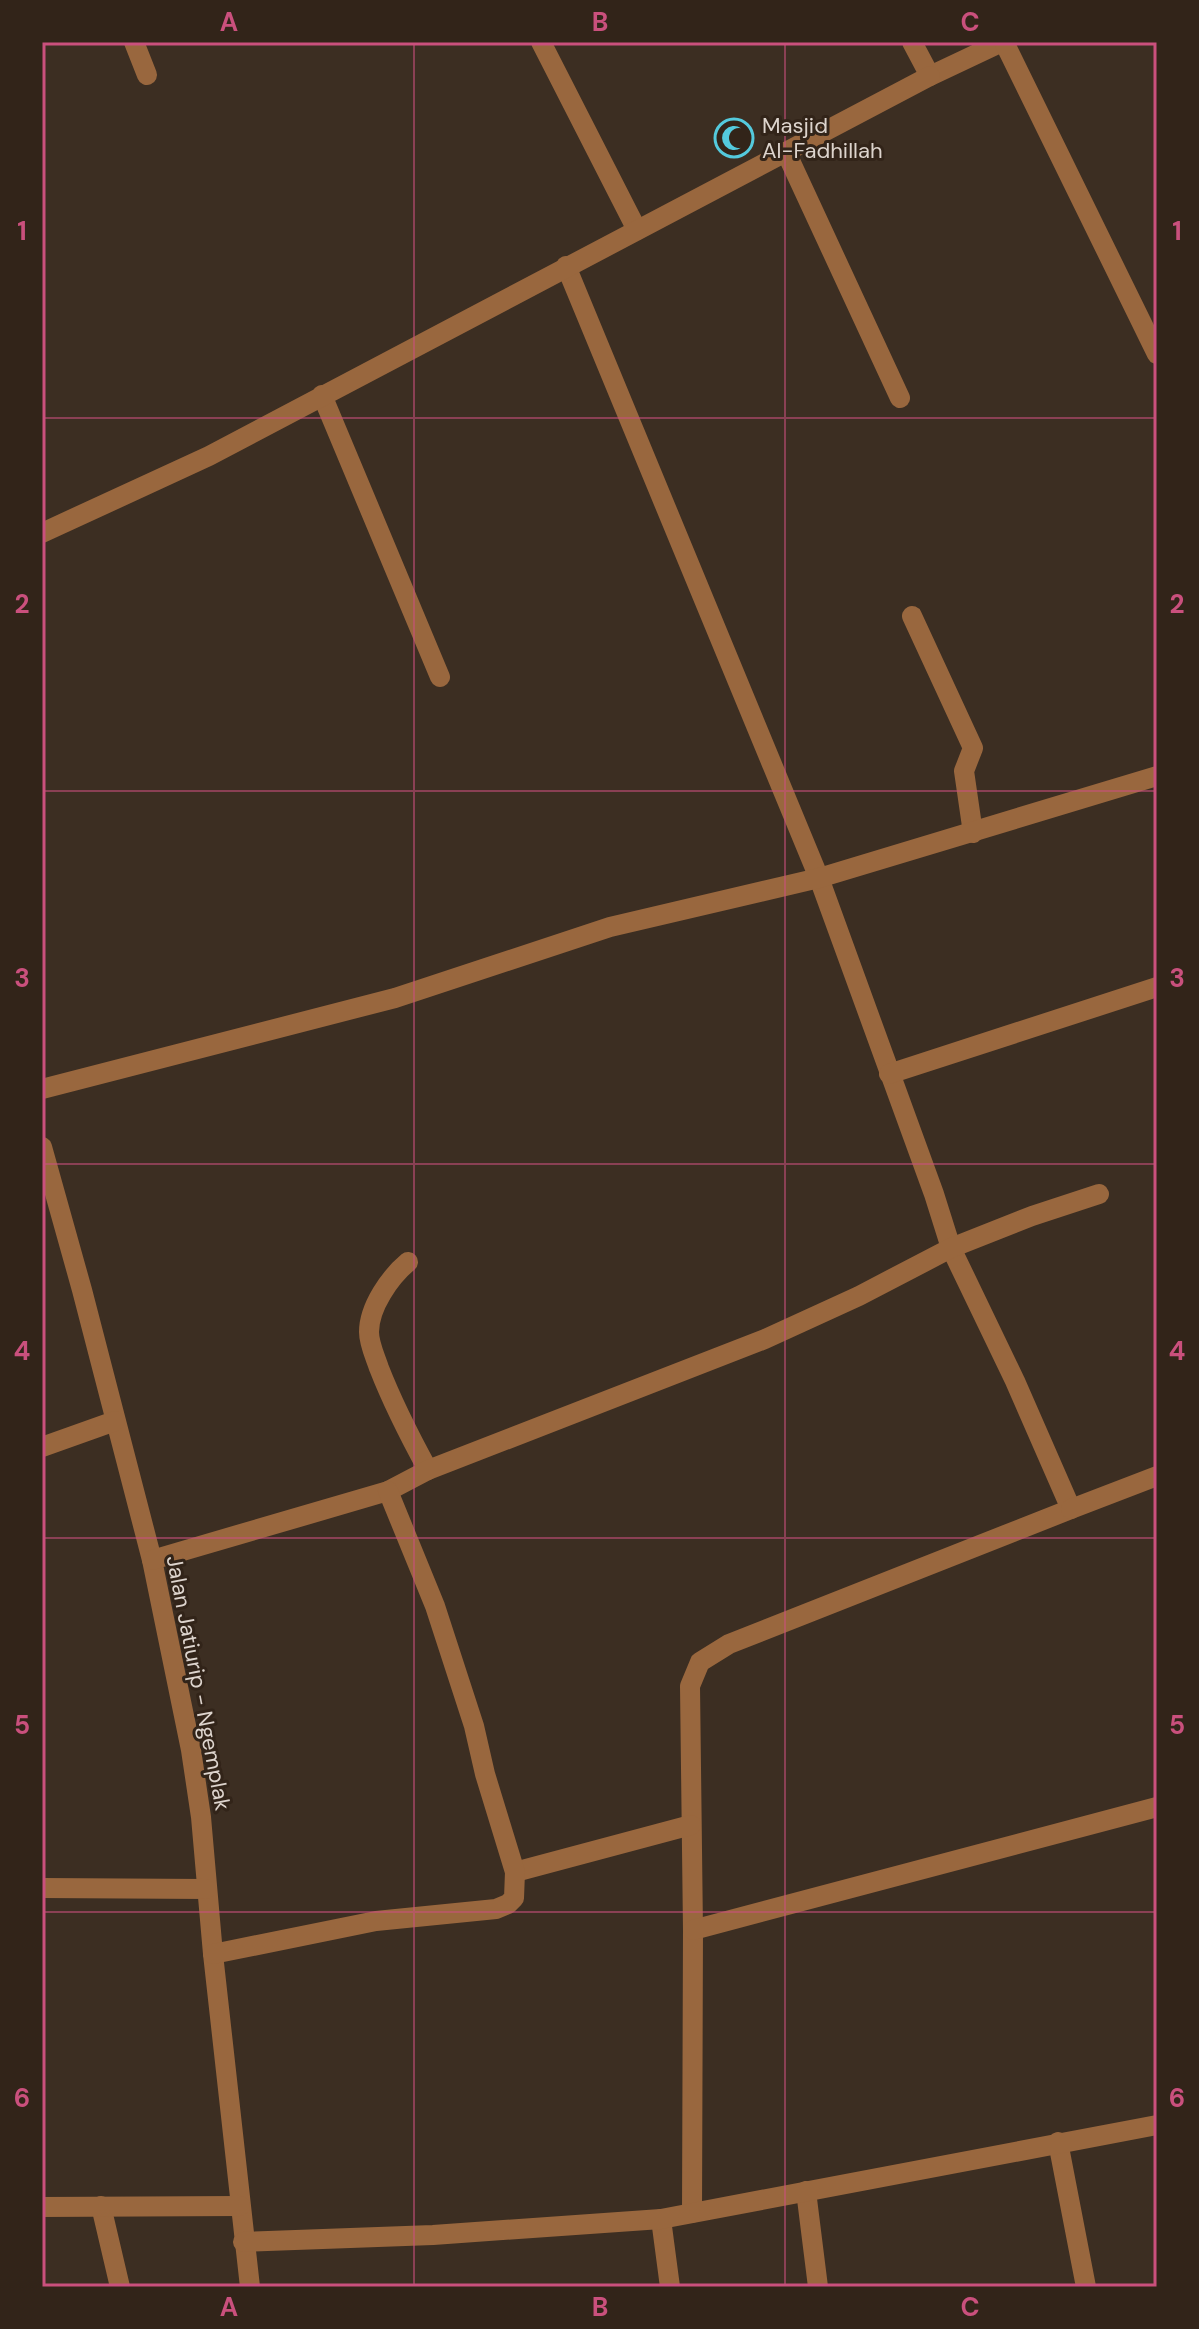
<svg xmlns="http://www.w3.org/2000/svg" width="1199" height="2329" font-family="'DM Sans',sans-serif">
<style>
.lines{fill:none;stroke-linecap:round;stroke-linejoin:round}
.minor{stroke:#99673e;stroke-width:20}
.grid{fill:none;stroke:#ca507d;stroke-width:2;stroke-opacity:0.55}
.labels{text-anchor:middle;stroke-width:6;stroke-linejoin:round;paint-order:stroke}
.poi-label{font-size:22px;fill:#ddd4cd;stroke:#322419;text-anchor:start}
.street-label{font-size:22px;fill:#ddd4cd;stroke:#322419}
.neatline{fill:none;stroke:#ca507d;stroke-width:3}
.grid-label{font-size:26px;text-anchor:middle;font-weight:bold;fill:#ca507d}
</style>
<rect width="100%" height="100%" fill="#3c2e22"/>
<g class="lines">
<g class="minor">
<polyline points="134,42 147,75"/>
<polyline points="541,42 637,230"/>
<polyline points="912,42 930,76 1002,42"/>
<polyline points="1004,42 1157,354"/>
<polyline points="786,152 900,398"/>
<polyline points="566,266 819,878 934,1194 951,1248 1015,1381 1071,1509 729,1644 700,1662 690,1686 693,1930 692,2213"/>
<polyline points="322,395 440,677"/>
<polyline points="42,533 209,456 930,76"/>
<polyline points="912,616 973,748 964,771 973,833"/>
<polyline points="889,1074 1157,987"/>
<polyline points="42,1089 395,998 610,927 819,878 1157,776"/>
<polyline points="42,1147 82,1290 152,1560 191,1750 201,1817 213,1954 250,2287"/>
<path d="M 408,1262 C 390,1277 369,1307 369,1332 C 369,1344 375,1356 379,1368 C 393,1404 410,1437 428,1470"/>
<polyline points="42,1447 115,1421"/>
<polyline points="1071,1509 1157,1476"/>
<polyline points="152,1560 388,1491 428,1470 765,1339 859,1296 951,1248 1032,1216 1099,1194"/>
<polyline points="515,1872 691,1825"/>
<polyline points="42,1888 206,1889"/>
<polyline points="693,1930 1157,1807"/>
<polyline points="213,1954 376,1921 496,1909 508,1904 514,1898 515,1872 485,1774 474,1726 435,1606 388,1491"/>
<polyline points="1058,2142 1086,2287"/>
<polyline points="806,2191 818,2287"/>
<polyline points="101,2206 120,2287"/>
<polyline points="42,2207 240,2206"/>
<polyline points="661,2219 670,2287"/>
<polyline points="243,2242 433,2235 661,2219 1157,2125"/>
</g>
</g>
<path class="grid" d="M 414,42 L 414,2287M 785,42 L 785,2287M 42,418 L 1157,418M 42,791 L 1157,791M 42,1164 L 1157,1164M 42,1538 L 1157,1538M 42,1912 L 1157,1912"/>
<defs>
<symbol id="mosque-ring" viewBox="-11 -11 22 22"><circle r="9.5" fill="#322419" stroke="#54cadd" stroke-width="1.5"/><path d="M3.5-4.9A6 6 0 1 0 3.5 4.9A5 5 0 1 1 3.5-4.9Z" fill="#54cadd"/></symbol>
</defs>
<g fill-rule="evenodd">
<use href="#mosque-ring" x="712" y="116" width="44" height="44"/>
</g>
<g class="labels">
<g class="poi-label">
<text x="762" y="133">Masjid<tspan x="762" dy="25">Al-Fadhillah</tspan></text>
</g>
<g class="street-label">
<text transform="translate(199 1683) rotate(79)" y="8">Jalan Jatiurip - Ngemplak</text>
</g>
</g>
<rect width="1199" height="2329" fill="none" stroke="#322419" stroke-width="88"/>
<rect x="44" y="44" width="1111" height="2241" class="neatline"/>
<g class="grid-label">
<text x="229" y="31">A</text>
<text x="600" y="31">B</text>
<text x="970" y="31">C</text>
<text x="22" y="240">1</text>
<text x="1177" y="240">1</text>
<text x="22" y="613">2</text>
<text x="1177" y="613">2</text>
<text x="22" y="987">3</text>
<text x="1177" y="987">3</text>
<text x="22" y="1360">4</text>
<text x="1177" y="1360">4</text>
<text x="22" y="1734">5</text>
<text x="1177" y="1734">5</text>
<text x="22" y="2107">6</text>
<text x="1177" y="2107">6</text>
<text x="229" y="2316">A</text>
<text x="600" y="2316">B</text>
<text x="970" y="2316">C</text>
</g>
</svg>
